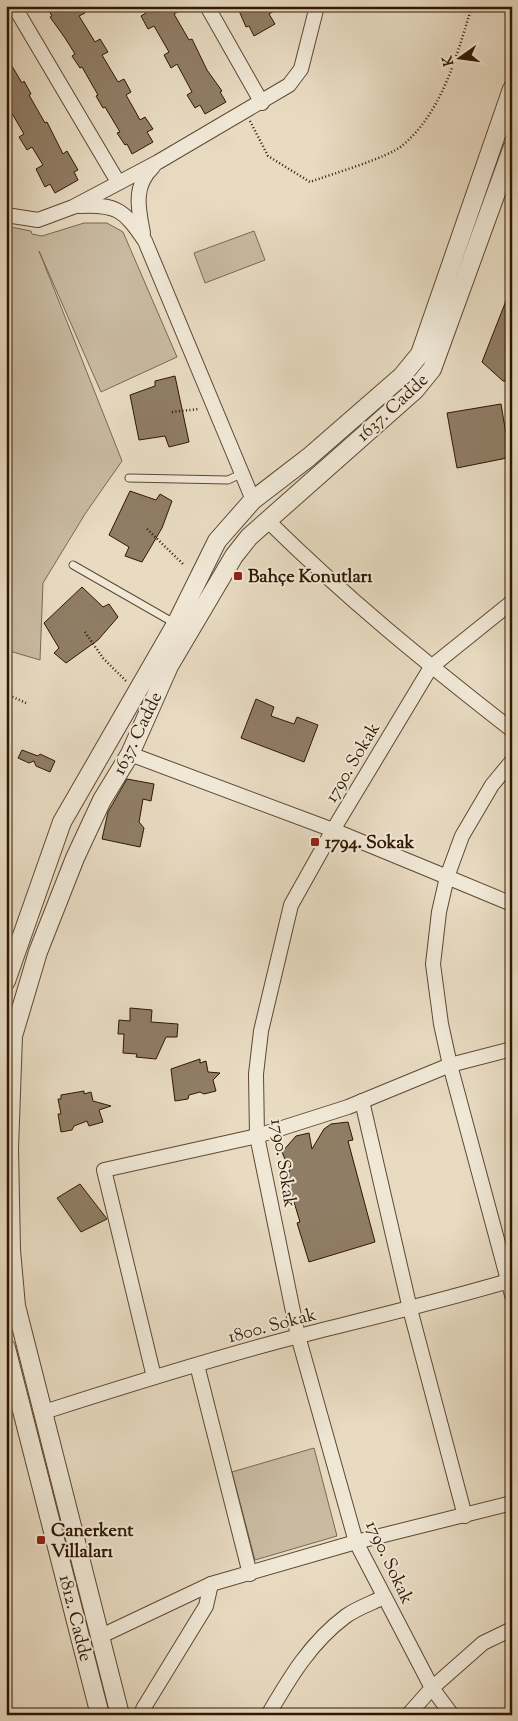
<svg xmlns="http://www.w3.org/2000/svg" width="518" height="1721" font-family="'Sorts Mill Goudy',serif">
<style>
.green{fill:#c9baa1;stroke:#7c6850}
.building{fill:#907d65;stroke:#301700}
.lines{fill:none;stroke-linecap:round;stroke-linejoin:round}
.service-casing{stroke:#5e4830;stroke-width:9}
.minor-casing{stroke:#5e4830;stroke-width:16}
.tertiary-casing{stroke:#5e4830;stroke-width:20}
.path{stroke:#301700;stroke-width:2.5;stroke-dasharray:1 2.5;stroke-linecap:butt}
.service{stroke:#f0e8d7;stroke-width:7}
.minor{stroke:#f0e8d7;stroke-width:14}
.tertiary{stroke:#f0e8d7;stroke-width:18}
.poi-dot{fill:#8f2418;stroke:#f0e8d7;stroke-width:2}
.labels{text-anchor:middle;stroke-width:4;stroke-linejoin:round;paint-order:stroke}
.street-label{font-size:18px;fill:#301700;stroke:#f0e8d7}
.poi-label{font-size:18px;font-weight:bold;fill:#301700;stroke:#f0e8d7;text-anchor:start}
</style>
<rect width="100%" height="100%" fill="#e8dbc2"/>
<filter id="stains"><feTurbulence type="fractalNoise" baseFrequency=".004" numOctaves="4"/><feColorMatrix values="0 0 0 0 .2 0 0 0 0 .09 0 0 0 0 .02 0 0 0 .5 -.17"/></filter>
<radialGradient id="worn" r=".72"><stop offset=".6" stop-color="#630" stop-opacity="0"/><stop offset="1" stop-color="#630" stop-opacity=".3"/></radialGradient>
<g class="green">
<polygon points="84,223 107,223 123,232 177,357 101,392 39,251 122,461 85,514 43,583 40,660 6,650 6,226 31,231 32,234 42,236"/>
<polygon points="254,231 265,260 205,283 194,253"/>
<polygon points="314,1448 337,1536 255,1560 232,1472"/>
</g>
<g class="building">
<polygon points="46,6 81,6 85,13 79,16 95,42 100,39 108,52 102,55 118,82 124,79 131,92 126,95 134,109 140,120 145,117 153,129 147,132 153,142 132,154 127,144 125,145 117,133 120,132 105,107 103,108 96,96 98,95 82,67 80,68 72,56 75,54 65,38 50,17 52,16"/>
<polygon points="142,6 188,6 174,14 189,40 192,39 207,70 222,91 220,92 226,102 205,114 200,105 195,108 187,95 192,92 177,64 171,68 164,55 169,52 154,26 148,29 141,16 146,13"/>
<polygon points="237,6 283,6 269,14 275,24 254,36 249,26 246,27"/>
<polygon points="6,56 22,83 24,81 31,94 29,95 45,123 47,122 63,154 67,151 78,170 74,172 78,180 55,193 50,184 45,187 36,169 43,165 32,147 27,150 19,137 24,134 6,103"/>
<polygon points="511,288 512,381 503,381 482,362"/>
<polygon points="175,376 189,442 169,447 165,436 139,440 130,395 155,386 155,381"/>
<polygon points="501,404 506,434 512,434 512,457 457,468 447,413"/>
<polygon points="130,491 156,500 160,494 172,501 162,528 142,562 125,556 129,547 109,535"/>
<polygon points="82,587 103,607 109,604 118,617 98,640 66,663 54,653 59,648 44,623"/>
<polygon points="256,699 274,707 271,716 294,724 297,717 318,725 304,762 241,738"/>
<polygon points="22,750 38,756 40,754 55,761 50,772 36,766 34,761 29,763 18,758"/>
<polygon points="127,779 154,784 151,801 143,799 139,822 144,828 140,847 102,839 108,812"/>
<polygon points="130,1008 152,1010 151,1022 178,1024 177,1037 166,1037 156,1059 136,1057 137,1054 123,1053 124,1034 118,1034 119,1020 130,1021"/>
<polygon points="200,1059 200,1063 206,1061 208,1072 220,1073 213,1080 216,1091 204,1094 200,1092 189,1095 188,1099 175,1101 171,1069"/>
<polygon points="84,1091 84,1094 91,1092 93,1101 111,1106 99,1110 103,1122 89,1126 87,1121 74,1126 72,1130 61,1132 58,1114 61,1114 58,1099 61,1099 61,1095"/>
<polygon points="348,1122 353,1140 348,1141 375,1242 309,1262 297,1223 300,1222 285,1172 290,1171 282,1152 296,1136 309,1133 312,1149 324,1129 331,1124"/>
<polygon points="80,1184 107,1219 81,1232 57,1198"/>
</g>
<g class="lines">
<defs>
<g id="service">
<polyline points="129,478 228,480 243,473"/>
<polyline points="73,565 176,624"/>
</g>
<g id="minor">
<polyline points="14,6 118,182"/>
<polyline points="207,6 262,103"/>
<path d="M 79,206 C 117,204 124,210 145,241 L 253,500"/>
<polyline points="6,215 38,220 73,207 158,162 289,85 301,69 317,6"/>
<path d="M 143,233 C 138,208 133,186 153,167"/>
<path d="M 268,521 C 345,597 426,663 512,730"/>
<polyline points="130,754 333,830 447,877 439,912 433,964 441,1024 450,1065 512,1295"/>
<polyline points="512,761 492,785 462,836 447,877 512,904"/>
<polyline points="362,1101 410,1309 465,1516"/>
<polyline points="197,1365 250,1574"/>
<polyline points="154,1377 104,1170 257,1136 348,1107 450,1065 512,1049"/>
<path d="M 44,1412 C 128,1385 213,1358 299,1336 C 370,1318 441,1301 512,1280"/>
<polyline points="99,1637 211,1584 356,1542 512,1503"/>
<polyline points="143,1709 206,1606 211,1584"/>
<path d="M 268,1715 C 290,1677 311,1642 346,1616 C 357,1608 372,1603 384,1597"/>
<polyline points="408,1715 432,1688 483,1643 512,1629"/>
<polyline points="452,1715 432,1688 356,1542 298,1336 257,1136 256,1074 261,1031 291,905 333,830 431,667 512,602"/>
</g>
<g id="tertiary">
<polyline points="6,981 62,822 176,624 217,541 253,500 309,457 402,376 420,354 512,89"/>
<polyline points="6,1348 100,1715"/>
<polyline points="120,1715 16,1306 11,1250 9,1149 13,1036 38,952 75,858 102,800 130,754 169,666 234,556 249,537 415,390 432,369 512,149"/>
</g>
</defs>
<use href="#service" class="service-casing"/>
<use href="#minor" class="minor-casing"/>
<use href="#tertiary" class="tertiary-casing"/>
<g class="path">
<path d="M 250,121 L 268,156 L 310,182 C 331,174 388,158 403,145 C 443,111 457,54 472,6"/>
<polyline points="172,412 199,409"/>
<polyline points="147,529 183,564"/>
<polyline points="85,632 103,658 126,681"/>
<polyline points="6,694 26,703"/>
<polyline points="6,749 7,749"/>
</g>
<use href="#service" class="service"/>
<use href="#minor" class="minor"/>
<use href="#tertiary" class="tertiary"/>
</g>
<g class="poi-dot">
<rect x="233" y="571" width="10" height="10" rx="2.5"/>
<rect x="310" y="837" width="10" height="10" rx="2.5"/>
<rect x="36" y="1535" width="10" height="10" rx="2.5"/>
</g>
<g class="labels">
<g class="street-label">
<text transform="translate(392 407) rotate(-43)" y="6">1637. Cadde</text>
<text transform="translate(137 733) rotate(-64)" y="6">1637. Cadde</text>
<text transform="translate(352 762) rotate(-59)" y="6">1790. Sokak</text>
<text transform="translate(284 1163) rotate(81)" y="6">1790. Sokak</text>
<text transform="translate(272 1325) rotate(-15)" y="6">1800. Sokak</text>
<text transform="translate(390 1562) rotate(65)" y="6">1790. Sokak</text>
<text transform="translate(76 1618) rotate(76)" y="6">1812. Cadde</text>
</g>
<g class="poi-label">
<text x="248" y="582">Bahçe Konutları</text>
<text x="325" y="848">1794. Sokak</text>
<text x="51" y="1536">Canerkent<tspan x="51" dy="21">Villaları</tspan></text>
</g>
</g>
<rect width="518" height="1721" fill="none" stroke="#e8dbc2" stroke-width="25"/>
<rect x="8" y="8" width="503" height="1706" fill="none" stroke="#301700" stroke-width="2.5"/>
<rect x="12" y="12" width="493" height="1696" fill="none" stroke="#301700"/>
<g transform="translate(460 58) rotate(256)" stroke="#f0e8d7" stroke-width="4" paint-order="stroke">
<path d="M0-4L9 19L0 12L-9 19Z" fill="#301700"/>
<text y="-8" font-size="14" font-weight="bold" text-anchor="middle" fill="#301700">K</text>
</g>
<rect width="100%" height="100%" filter="url(#stains)"/>
<rect width="100%" height="100%" fill="url(#worn)"/>
</svg>
